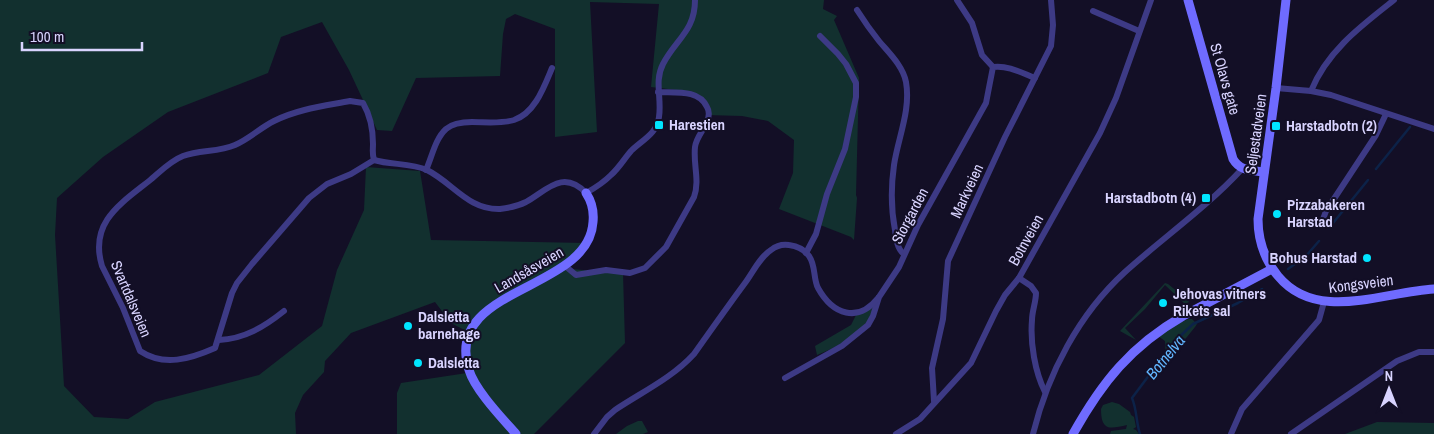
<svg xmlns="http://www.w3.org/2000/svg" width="1434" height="434" font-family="'Archivo Narrow',sans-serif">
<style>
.green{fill:#12302f}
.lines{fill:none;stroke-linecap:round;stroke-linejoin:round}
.stream{stroke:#0c2248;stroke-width:2.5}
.street{stroke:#3d3a85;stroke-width:6}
.secondary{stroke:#6f6bff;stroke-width:9}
.poi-dot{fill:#00e5ff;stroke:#130f26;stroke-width:2}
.labels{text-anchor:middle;stroke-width:4;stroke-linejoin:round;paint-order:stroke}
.street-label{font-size:15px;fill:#d9d4ff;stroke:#130f26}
.poi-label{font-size:15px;font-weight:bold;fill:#d9d4ff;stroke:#130f26;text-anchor:start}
.water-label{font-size:16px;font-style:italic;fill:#62b6ff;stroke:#130f26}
</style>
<rect width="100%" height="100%" fill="#130f26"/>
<g class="green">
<polygon points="0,0 824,0 823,9 837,16 834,20 859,78 856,195 857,198 854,240 851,237 779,209 793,173 794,140 768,121 742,116 706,115 709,105 693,92 651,87 659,4 590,2 597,132 555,137 555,29 515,14 506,19 503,34 500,76 416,78 392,131 377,130 349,70 322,22 281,37 268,73 168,112 103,157 57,198 55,235 64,386 94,417 128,419 155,402 259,375 322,326 337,270 364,210 366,167 420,171 431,240 586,243 557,268 623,273 625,343 534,434 397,434 397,393 401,383 467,373 462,364 470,333 451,323 435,302 351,333 325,361 324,372 303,395 295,413 296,434 0,434"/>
<polygon points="1165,283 1168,284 1184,297 1184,299 1187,299 1189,302 1185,304 1165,285 1145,309 1125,328 1136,340 1120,331"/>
<path d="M 874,305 C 869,331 840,346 817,355 L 815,346 L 851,325 L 856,315 Z"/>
<polygon points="1189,319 1192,319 1197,324 1195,327 1166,363 1165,341 1158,336 1178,323"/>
<path d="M 1112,402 L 1119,404 L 1130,412 L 1131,415 L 1134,417 L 1136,427 L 1133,429 L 1136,430 L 1139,434 L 1110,434 L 1111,431 L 1126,429 L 1127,425 C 1112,428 1101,433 1101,409 L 1103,405 Z"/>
<polygon points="638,421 642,421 648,432 643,434 616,434 627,426"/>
<polygon points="1377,422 1434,423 1434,434 1345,434"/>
</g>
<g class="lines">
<g class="stream">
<polyline points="1376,169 1410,127"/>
<polyline points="1329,228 1368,180"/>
<polyline points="1288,269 1306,256 1319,241"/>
<path d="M 1140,434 C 1136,422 1137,410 1132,398 L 1174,342 L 1193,324 L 1238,303 L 1262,289"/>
</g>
<g class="street">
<polyline points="957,0 972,23 982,55 993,67"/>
<path d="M 857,10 C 864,21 871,31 879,41 C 889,53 903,66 906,82 C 911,110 898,138 894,165 C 891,186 891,209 895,230 C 896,238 897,249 904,254"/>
<polyline points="1093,11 1139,31"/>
<polyline points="1276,88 1311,91 1331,95 1434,129"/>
<path d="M 1311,91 C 1327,51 1361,26 1394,0"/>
<path d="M 350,101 L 363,103 C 370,115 373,130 373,144 C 373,150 372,154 374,160 L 351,174 L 327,184 L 309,198 L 252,264 L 237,283 L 232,293 L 215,348 C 190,359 164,367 140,351 L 123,308 L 102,266 C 89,223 120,204 149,181 C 160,172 170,161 183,156 C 200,150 219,152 235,145 C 249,139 260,128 274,121 C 298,109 324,106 350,101 Z"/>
<path d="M 374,160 C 391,165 411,163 427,170 C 453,183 468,210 500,209 C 509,208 518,206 526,202 C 547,190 563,169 586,193 C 595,188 604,182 611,175 C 619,168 624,159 631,151 C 642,140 657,134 659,117 C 662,99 654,81 663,64 C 676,39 695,31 695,0"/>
<path d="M 426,170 C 432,157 435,139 446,129 C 453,123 463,122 472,122 C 485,122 501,124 514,120 C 535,113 544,87 552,68"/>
<polyline points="1322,222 1326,211 1376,135 1386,114"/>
<polyline points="806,253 816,234 827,194 845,149 856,97 856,83 846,64 838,54 820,36"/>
<path d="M 564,265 L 576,275 L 606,270 L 630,273 L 645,268 L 666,247 L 694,197 C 700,180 693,165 695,147 C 696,138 703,131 707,122 C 709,117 710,112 707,107 C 699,89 675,93 658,92"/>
<path d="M 1019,278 L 1031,286 L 1036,293 C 1036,302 1032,311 1032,320 C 1030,343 1035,372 1045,392"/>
<path d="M 219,340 C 244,339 264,327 284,311"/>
<path d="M 785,378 L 842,346 L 868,325 L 873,316 L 879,297 L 899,267 L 918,225 L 986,103 L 993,67 C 1008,65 1022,73 1035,78"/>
<polyline points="934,401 932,368 943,319 948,261 1005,137 1051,46 1053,25 1051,0"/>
<path d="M 594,434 L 607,417 L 615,410 C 642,392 672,378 694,354 C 711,330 728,306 745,283 C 753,272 760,257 771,250 C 776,246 783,244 789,245 C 797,246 804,249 809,256 C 816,266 813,278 818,288 C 833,315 858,323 878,298"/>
<polyline points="896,434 920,419 971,363 996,311 1005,295 1019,278 1100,133 1116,98 1151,0"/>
<path d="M 1033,434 C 1048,373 1079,314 1125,272 C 1164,237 1207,207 1242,169"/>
<polyline points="1231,434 1242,409 1319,320 1324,302"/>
<polyline points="1291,434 1397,361 1419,352 1434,352"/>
</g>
<g class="secondary">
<path d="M 1188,0 L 1233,159 C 1240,171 1251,170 1264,172"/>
<path d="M 1286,0 L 1276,88 L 1258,219 C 1258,240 1264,259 1278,276 C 1317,323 1382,292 1434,289"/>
<path d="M 516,434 C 502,418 475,390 469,370 C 442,286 589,292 593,222 C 594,212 592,202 586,193"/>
<path d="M 1073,434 C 1102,382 1131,346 1183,316 L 1272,269"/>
</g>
</g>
<g class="poi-dot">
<rect x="654" y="120" width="10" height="10" rx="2.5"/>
<rect x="1271" y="121" width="10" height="10" rx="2.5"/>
<rect x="1201" y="193" width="10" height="10" rx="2.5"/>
<circle cx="1277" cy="214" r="5"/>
<circle cx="1367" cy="258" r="5"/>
<circle cx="1163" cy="303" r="5"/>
<circle cx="408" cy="326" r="5"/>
<circle cx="418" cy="363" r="5"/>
</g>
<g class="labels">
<g class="street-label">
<text transform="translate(1225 79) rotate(74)" y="5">St Olavs gate</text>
<text transform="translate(1256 134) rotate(-82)" y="5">Seljestadveien</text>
<text transform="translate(967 191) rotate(-65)" y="5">Markveien</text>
<text transform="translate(910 216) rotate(-62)" y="5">Storgarden</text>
<text transform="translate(1026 240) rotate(-61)" y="5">Botnveien</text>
<text transform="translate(529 270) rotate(-30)" y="5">Landsåsveien</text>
<text transform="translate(1361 284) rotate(-7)" y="5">Kongsveien</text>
<text transform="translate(131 299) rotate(67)" y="5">Svartdalsveien</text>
</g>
<g class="poi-label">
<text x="669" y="130">Harestien</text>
<text x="1286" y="131">Harstadbotn (2)</text>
<text x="1196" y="203" text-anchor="end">Harstadbotn (4)</text>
<text x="1287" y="210">Pizzabakeren<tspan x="1287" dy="17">Harstad</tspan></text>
<text x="1357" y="263" text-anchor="end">Bohus Harstad</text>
<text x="1173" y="299">Jehovas vitners<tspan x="1173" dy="17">Rikets sal</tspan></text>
<text x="418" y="322">Dalsletta<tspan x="418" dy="17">barnehage</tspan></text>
<text x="428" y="368">Dalsletta</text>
</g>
<g class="water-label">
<text transform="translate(1165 357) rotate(-51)" y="6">Botnelva</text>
</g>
</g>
<g transform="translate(1389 389)" stroke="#130f26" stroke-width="4" paint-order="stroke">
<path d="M0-4L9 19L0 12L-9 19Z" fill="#d9d4ff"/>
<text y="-8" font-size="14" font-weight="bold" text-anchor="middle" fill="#d9d4ff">N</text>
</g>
<path d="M22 42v8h120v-8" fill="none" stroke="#d9d4ff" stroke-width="2.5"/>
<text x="30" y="42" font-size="15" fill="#d9d4ff" stroke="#130f26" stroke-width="4" paint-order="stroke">100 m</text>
</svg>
